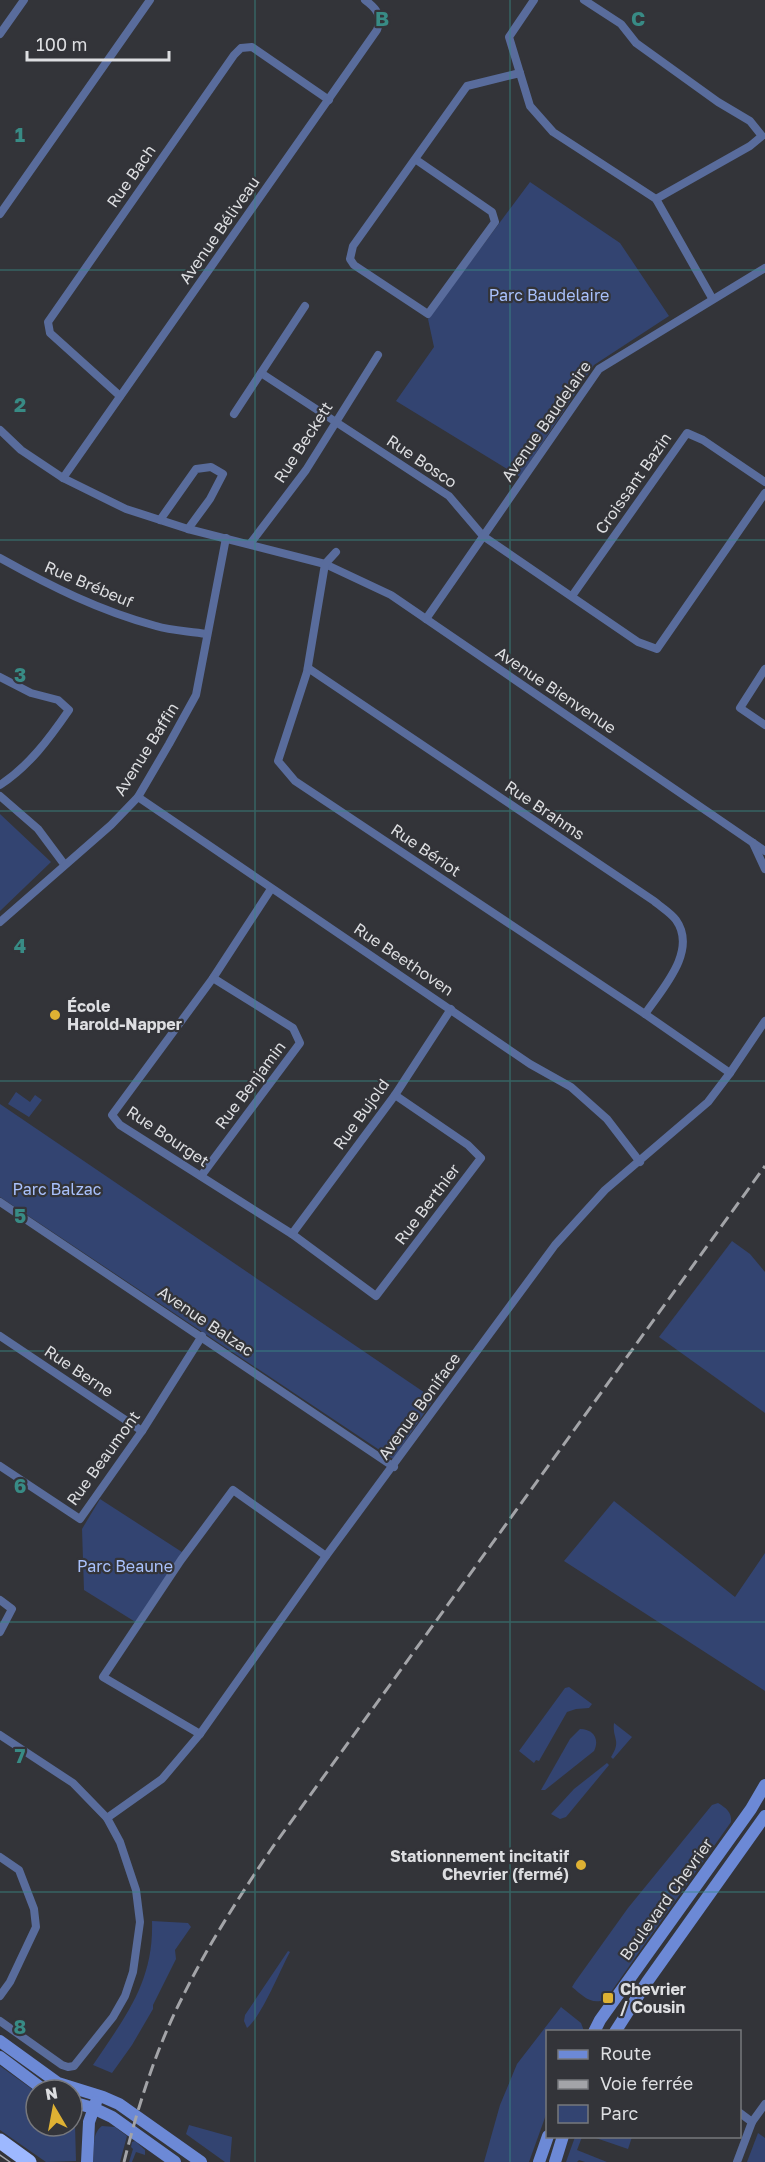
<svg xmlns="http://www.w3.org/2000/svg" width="765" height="2162" font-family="'Golos Text',sans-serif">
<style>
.green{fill:#334471}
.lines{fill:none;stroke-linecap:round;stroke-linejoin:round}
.street{stroke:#596c9c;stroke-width:8}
.secondary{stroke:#6c89d6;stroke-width:12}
.highway{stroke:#9db8ff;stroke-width:15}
.tram{stroke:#a3a4a8;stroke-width:1.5}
.rail{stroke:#a3a4a8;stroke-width:3;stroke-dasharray:12 6;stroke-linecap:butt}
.grid{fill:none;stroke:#388b85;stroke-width:1.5;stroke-opacity:0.55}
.poi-dot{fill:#deb133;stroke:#333439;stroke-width:2}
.labels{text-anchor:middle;stroke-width:4.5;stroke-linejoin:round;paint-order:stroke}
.street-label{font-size:16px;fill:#dddee1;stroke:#333439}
.park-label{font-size:16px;fill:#a9c1fc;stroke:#333439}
.poi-label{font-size:16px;font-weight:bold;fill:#dddee1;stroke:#333439;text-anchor:start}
.grid-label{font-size:20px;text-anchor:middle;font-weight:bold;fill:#388b85;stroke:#333439;stroke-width:4.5;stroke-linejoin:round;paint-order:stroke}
</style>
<rect width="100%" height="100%" fill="#333439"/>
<g class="green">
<polygon points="530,182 620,243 669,316 594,365 520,477 396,401 434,347 428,319"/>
<polygon points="0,814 51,862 0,911"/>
<polygon points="16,1092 30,1102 35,1095 42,1100 29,1117 8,1104"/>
<polygon points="0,1104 434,1399 393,1459 0,1197"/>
<polygon points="732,1241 750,1254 765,1272 765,1413 659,1337"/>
<polygon points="100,1499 185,1554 137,1623 84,1590 82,1529"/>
<polygon points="614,1501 735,1597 765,1553 765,1691 564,1561"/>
<polygon points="569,1687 592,1704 589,1708 576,1709 567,1712 539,1761 536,1760 534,1763 519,1751 565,1688"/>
<path d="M 614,1723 L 632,1737 L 613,1759 L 611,1757 C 622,1740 612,1739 614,1723 Z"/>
<path d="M 580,1729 C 593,1729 600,1739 594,1751 L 545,1790 L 541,1790 L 570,1739 Z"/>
<polygon points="607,1763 609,1765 566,1817 560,1819 551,1814 574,1789"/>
<path d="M 718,1803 C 726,1808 732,1812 731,1822 L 606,1999 C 592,2006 583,1996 572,1987 L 575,1982 L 628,1908 L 712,1805 Z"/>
<path d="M 152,1921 L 188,1923 L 191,1927 L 175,1950 L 176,1959 L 153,2005 L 153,2009 L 132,2045 L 112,2073 L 93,2065 C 125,2017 154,1982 152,1921 Z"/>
<path d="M 288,1951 L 290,1952 C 280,1970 262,2016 247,2028 L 244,2021 L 245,2015 Z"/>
<polygon points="561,2007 581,2023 584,2031 548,2032 547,2112 529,2162 484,2162 500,2105 517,2064"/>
<polygon points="0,2066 36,2092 36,2126 72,2126 72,2108 78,2112 75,2124 76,2161 46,2162 0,2130"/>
<polygon points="189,2125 232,2137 230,2162 225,2162 186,2134"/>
<path d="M 102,2126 L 115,2127 L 127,2136 L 120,2162 L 93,2162 C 95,2149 91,2134 102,2126 Z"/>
<polygon points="758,2133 765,2138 765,2162 747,2162"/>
<polygon points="575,2137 582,2137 577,2150 607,2162 585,2162 579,2160 577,2162 566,2162"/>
<polygon points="593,2137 632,2137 628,2149"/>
<polygon points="135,2141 145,2150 145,2155 136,2152 132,2162 129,2162 133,2149 131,2147 132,2142"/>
</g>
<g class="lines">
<g class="street">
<polyline points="534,0 509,37 530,106 553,132 656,199 712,298"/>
<polyline points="584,0 621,24 636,43 718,102 750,121 762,136 750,146 656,199"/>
<polyline points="0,34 24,0"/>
<polyline points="415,159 492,212 495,222 428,314 354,265 350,259 353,246 467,86 520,73"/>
<polyline points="0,214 150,0"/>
<polyline points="261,373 449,496 483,536 638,642 657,649 765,493"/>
<polyline points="120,396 50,333 48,322 234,55 241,48 252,47 329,100"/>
<polyline points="234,414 305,306"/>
<polyline points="0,430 21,450 63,478 126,509 188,529 325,564 391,595 765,851"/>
<path d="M 63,478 L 377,30 C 383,16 376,8 365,0"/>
<polyline points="160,520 196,469 211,467 223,474 210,499 188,529"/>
<polyline points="250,544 306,470 378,355"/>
<polyline points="336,552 325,564 307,672 278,761 295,781 645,1014 730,1073"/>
<path d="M 0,558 C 50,586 100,611 156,626 C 172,631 190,631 206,634"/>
<polyline points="572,596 687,433 703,440 765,482"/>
<polyline points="426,619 599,369 765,268"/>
<path d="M 308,668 L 654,901 C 661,907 671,913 676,920 C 698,951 662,989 645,1014"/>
<polyline points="765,669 740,708 765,725"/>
<path d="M 0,677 L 31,693 L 58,700 L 69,710 C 49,739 29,766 0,785"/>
<polyline points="0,796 38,829 64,864"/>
<polyline points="138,797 530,1064 571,1087 607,1119 640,1162"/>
<polyline points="753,843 765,869"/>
<polyline points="271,889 213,978 112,1115 120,1125 292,1234 376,1296 481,1158 468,1145 395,1095"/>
<polyline points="0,922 111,825 138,797 169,744 196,695 226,538"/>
<polyline points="201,1176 300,1043 293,1028 213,978"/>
<polyline points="0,1202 394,1467"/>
<polyline points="292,1234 395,1095 451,1009"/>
<polyline points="0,1336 142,1431"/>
<polyline points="0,1466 80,1519 142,1431 202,1336"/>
<polyline points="0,1600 12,1609 0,1632"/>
<polyline points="200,1734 103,1677 181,1560 233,1490 326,1556"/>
<polyline points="0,1735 73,1783 107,1818 120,1842 136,1890 140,1922 133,1972 125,1996 113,2017 74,2066 68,2067 62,2065 0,2021"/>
<polyline points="107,1818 162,1779 200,1734 326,1556 555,1245 605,1190 708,1102 730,1073 765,1021"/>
<polyline points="0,1857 19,1870 34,1909 36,1927 10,1982 0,1996"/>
<polyline points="740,2113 752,2122"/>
<polyline points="737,2162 752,2122 765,2104"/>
</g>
<g class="secondary">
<polyline points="594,2032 600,2020 751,1809 765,1785"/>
<polyline points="615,2032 647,1982 765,1816"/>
<polyline points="0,2041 58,2083 103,2097 119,2104 201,2162"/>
<polyline points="0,2057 44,2090"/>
<polyline points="72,2102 93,2108 112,2117 175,2162"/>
<polyline points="87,2162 89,2122 96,2102"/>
<polyline points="539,2162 548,2136"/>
<polyline points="555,2162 563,2136"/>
</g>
<polyline class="highway" points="0,2141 29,2162"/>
<polyline class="tram" points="0,2155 10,2162"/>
<path class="rail" d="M 124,2162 C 138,2106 156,2049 182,1998 C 208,1945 239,1897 272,1848 L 765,1166"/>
</g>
<path class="grid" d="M 255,0 L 255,2162M 510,0 L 510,2162M 0,270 L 765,270M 0,540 L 765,540M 0,811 L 765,811M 0,1081 L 765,1081M 0,1351 L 765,1351M 0,1622 L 765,1622M 0,1892 L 765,1892"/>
<g class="poi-dot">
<circle cx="55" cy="1015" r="6"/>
<circle cx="581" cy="1865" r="6"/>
<rect x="602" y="1992" width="12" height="12" rx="3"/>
</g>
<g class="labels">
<g class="street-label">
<text transform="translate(131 176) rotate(-55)" y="6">Rue Bach</text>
<text transform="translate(219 230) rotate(-55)" y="6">Avenue Béliveau</text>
<text transform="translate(546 421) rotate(-55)" y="6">Avenue Baudelaire</text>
<text transform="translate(303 442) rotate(-57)" y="6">Rue Beckett</text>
<text transform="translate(422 461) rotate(34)" y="6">Rue Bosco</text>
<text transform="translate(633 483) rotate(-55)" y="6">Croissant Bazin</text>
<text transform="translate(89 584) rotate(23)" y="6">Rue Brébeuf</text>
<text transform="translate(556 690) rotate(34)" y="6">Avenue Bienvenue</text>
<text transform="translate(146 749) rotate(-58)" y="6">Avenue Baffin</text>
<text transform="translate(545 810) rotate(34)" y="6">Rue Brahms</text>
<text transform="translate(426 850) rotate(34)" y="6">Rue Bériot</text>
<text transform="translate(404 959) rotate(34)" y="6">Rue Beethoven</text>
<text transform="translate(250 1085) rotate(-53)" y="6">Rue Benjamin</text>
<text transform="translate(361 1114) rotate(-54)" y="6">Rue Bujold</text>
<text transform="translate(168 1136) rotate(34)" y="6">Rue Bourget</text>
<text transform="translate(427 1204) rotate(-53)" y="6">Rue Berthier</text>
<text transform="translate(206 1321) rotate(34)" y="6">Avenue Balzac</text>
<text transform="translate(79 1371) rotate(34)" y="6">Rue Berne</text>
<text transform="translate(419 1406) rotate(-54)" y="6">Avenue Boniface</text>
<text transform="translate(103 1458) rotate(-54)" y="6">Rue Beaumont</text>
<text transform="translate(666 1899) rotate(-54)" y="6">Boulevard Chevrier</text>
</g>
<g class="park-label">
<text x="549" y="301">Parc Baudelaire</text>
<text x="57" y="1195">Parc Balzac</text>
<text x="125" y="1572">Parc Beaune</text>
</g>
<g class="poi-label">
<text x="67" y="1012">École<tspan x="67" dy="18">Harold-Napper</tspan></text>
<text x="569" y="1862" text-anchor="end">Stationnement incitatif<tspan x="569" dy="18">Chevrier (fermé)</tspan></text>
<text x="620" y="1995">Chevrier<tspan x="620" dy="18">/ Cousin</tspan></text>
</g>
</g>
<g class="grid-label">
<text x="382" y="26">B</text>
<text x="638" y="26">C</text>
<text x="20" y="142">1</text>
<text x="20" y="412">2</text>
<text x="20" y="682">3</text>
<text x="20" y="953">4</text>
<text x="20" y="1223">5</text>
<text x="20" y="1493">6</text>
<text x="20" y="1763">7</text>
<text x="20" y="2034">8</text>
</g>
<rect x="546" y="2030" width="195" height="108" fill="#333439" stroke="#77787c" stroke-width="1.5"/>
<rect x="558" y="2050" width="30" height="9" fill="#6c89d6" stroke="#77787c" stroke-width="1.5"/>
<text x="600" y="2060" font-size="18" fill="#dddee1">Route</text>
<rect x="558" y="2080" width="30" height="9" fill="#a3a4a8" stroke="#77787c" stroke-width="1.5"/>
<text x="600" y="2090" font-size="18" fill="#dddee1">Voie ferrée</text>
<rect x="558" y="2105" width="30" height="18" fill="#334471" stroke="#77787c" stroke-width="1.5"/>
<text x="600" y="2120" font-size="18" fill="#dddee1">Parc</text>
<g transform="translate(54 2108) rotate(350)"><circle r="28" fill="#333439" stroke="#77787c" stroke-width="1.5"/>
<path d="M0-4.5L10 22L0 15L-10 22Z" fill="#deb133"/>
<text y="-9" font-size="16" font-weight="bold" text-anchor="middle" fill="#dddee1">N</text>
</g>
<path d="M27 51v9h142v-9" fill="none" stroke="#dddee1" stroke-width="3"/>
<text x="36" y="51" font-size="18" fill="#dddee1" stroke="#333439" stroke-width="4.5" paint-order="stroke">100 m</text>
</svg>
